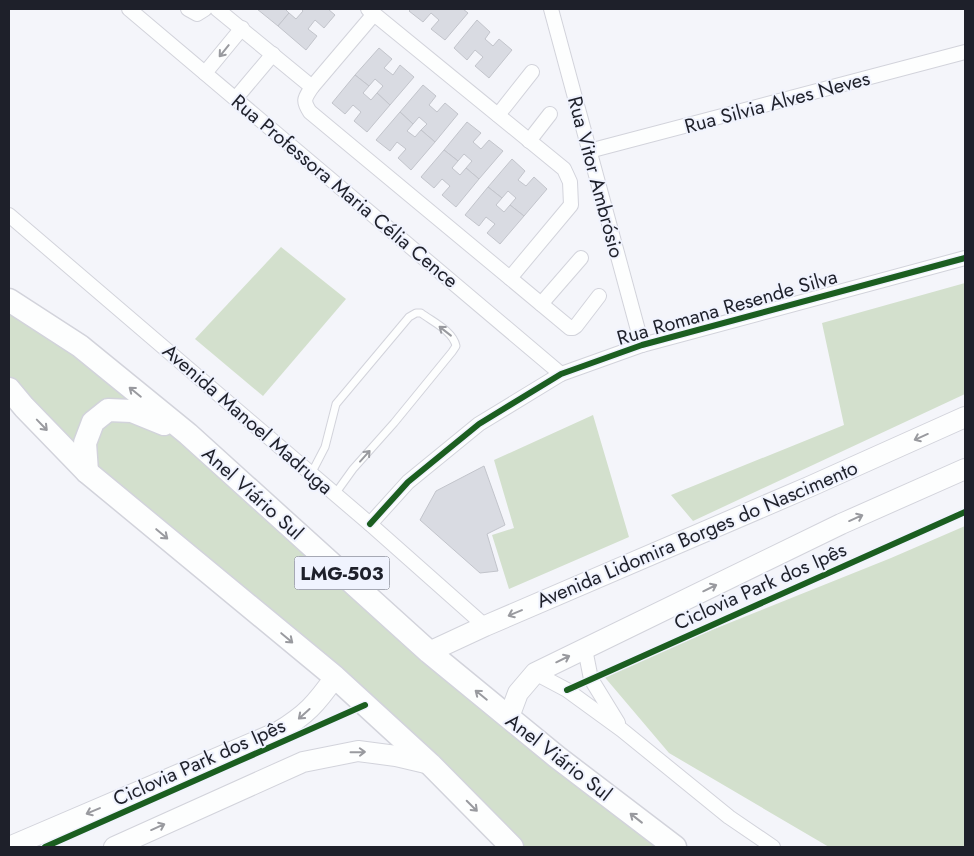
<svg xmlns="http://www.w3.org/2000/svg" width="974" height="856" font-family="Jost,sans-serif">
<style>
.green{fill:#d3e0cd}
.building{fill:#d9dbe2;stroke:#c2c4cb}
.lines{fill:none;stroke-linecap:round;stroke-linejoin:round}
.lane-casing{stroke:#d2d3db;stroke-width:9}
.street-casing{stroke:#d2d3db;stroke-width:16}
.secondary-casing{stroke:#d2d3db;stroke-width:22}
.primary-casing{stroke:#d2d3db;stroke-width:25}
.lane{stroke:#fdfefe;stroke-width:7}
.street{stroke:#fdfefe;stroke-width:14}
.secondary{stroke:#fdfefe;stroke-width:20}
.primary{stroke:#fdfefe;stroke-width:22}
.cycleway-casing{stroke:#f0f3fe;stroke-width:9}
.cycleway{stroke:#1b5e20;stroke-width:6}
.oneway{stroke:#999a9f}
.labels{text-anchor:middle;stroke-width:4;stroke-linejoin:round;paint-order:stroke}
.shield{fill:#f0f3fe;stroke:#5d5f6a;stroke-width:1}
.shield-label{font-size:19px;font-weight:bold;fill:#1e202a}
.street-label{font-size:20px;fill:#1e202a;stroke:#f0f3fe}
</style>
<rect width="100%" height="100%" fill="#f4f5fa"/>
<g class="green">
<polygon points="281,247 346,299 263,396 195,339"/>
<polygon points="965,283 965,394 693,521 671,495 844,425 822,323"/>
<polygon points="9,299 675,847 512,847 9,389"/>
<polygon points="593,415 629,537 509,589 492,535 514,528 494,460"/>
<polygon points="965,526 965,847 829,847 669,753 602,674 891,558"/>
</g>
<g class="building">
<polygon points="257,9 285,9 289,13 278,26"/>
<polygon points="301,9 328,9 335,15 324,28 315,20 308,29 317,36 306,50 278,26 289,13 296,19 303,11"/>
<polygon points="411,9 463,9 468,13 445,40 431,29 439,20 431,13 423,22 409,11"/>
<polygon points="477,20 490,32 485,39 493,46 499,39 512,50 489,78 475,66 483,57 475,50 467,60 454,48"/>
<polygon points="379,48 392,59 384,68 393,75 400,65 414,77 390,105 377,93 383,86 375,79 369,86 355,75"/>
<polygon points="355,75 369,86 363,93 371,100 377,93 390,105 367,132 354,121 361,112 353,105 345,114 332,103"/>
<polygon points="423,85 436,96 429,105 437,112 445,103 458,114 435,142 421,130 427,124 419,117 413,124 400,112"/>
<polygon points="400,112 413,124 407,131 415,137 421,130 435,142 411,170 398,158 406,149 397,142 390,151 376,140"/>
<polygon points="467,122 481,133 473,142 481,149 489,140 503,151 479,179 466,168 472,161 464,154 458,161 444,150"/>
<polygon points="444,150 458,161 452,168 460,175 466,168 479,179 456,207 442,195 450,186 442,179 434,188 421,177"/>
<polygon points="512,159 525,171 518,180 526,186 534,177 547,189 524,216 510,205 516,198 508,191 502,198 488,187"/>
<polygon points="488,187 502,198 496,205 504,212 510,205 524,216 500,244 487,233 495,224 486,217 479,226 465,215"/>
<polygon points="484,466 505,525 487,534 498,571 480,573 420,520 436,491"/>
</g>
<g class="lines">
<defs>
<path id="lane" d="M 311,474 L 325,447 L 336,404 L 409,317 L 416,313 L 421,313 C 433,322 453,331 456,346 L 452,352 L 394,423 L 353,469 L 335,494"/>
<g id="street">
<polyline points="129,9 561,374"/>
<polyline points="188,9 197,14 205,9"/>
<path d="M 217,9 L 312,87 C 305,98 302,100 310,112 L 570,328 L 573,328 L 576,326 L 599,296"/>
<polyline points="368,9 564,169 570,182 571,205 510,278"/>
<polyline points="551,9 642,345"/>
<polyline points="205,73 242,28"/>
<polyline points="312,87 374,14"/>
<polyline points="236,98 273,54"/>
<polyline points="498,115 532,72"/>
<polyline points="529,141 550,114"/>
<polyline points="589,151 965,52"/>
<polyline points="9,215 370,524 485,626"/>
<polyline points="541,304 581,258"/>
<polyline points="370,524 408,482 479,424 561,374 642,345 965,258"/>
<polyline points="585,649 591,679 618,723"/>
<polyline points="535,673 567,690 622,730 729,817 773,847"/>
</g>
<g id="secondary">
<polyline points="429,652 485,626 811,486 965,417"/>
<polyline points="509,717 518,693 535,673 841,524 965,469"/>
<path d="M 9,847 L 278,732 C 306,715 316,704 335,677"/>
<polyline points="114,847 303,762 358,751 396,756 430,764"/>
</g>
<g id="primary">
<polyline points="9,300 80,346 188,434 429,652 557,757 675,847"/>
<polyline points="9,389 24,407 87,472 335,677 430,764 512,847"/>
<polyline points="87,472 85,443 93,422 108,410 132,411 164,424"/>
</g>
</defs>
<use href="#lane" class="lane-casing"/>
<use href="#street" class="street-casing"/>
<use href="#secondary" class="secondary-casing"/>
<use href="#primary" class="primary-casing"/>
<use href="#lane" class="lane"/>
<use href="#street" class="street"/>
<use href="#secondary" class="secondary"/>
<use href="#primary" class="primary"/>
<defs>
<g id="cycleway">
<polyline points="370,524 408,482 479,424 561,374 642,345 965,258"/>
<polyline points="567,690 965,512"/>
<polyline points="45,847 365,705"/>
</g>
</defs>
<use href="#cycleway" class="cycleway-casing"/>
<use href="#cycleway" class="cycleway"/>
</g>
<defs><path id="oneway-shaft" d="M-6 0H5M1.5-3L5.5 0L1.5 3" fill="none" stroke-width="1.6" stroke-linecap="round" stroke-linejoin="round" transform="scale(1.25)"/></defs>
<g class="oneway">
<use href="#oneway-shaft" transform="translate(224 51) rotate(129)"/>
<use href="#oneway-shaft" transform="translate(445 331) rotate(-142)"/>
<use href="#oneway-shaft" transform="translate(135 392) rotate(-141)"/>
<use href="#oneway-shaft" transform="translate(42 425) rotate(46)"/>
<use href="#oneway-shaft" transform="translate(921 437) rotate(156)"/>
<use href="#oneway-shaft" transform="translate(365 456) rotate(-48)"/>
<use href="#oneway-shaft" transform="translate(856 518) rotate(-24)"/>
<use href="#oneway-shaft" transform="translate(162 534) rotate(40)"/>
<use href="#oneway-shaft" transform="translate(710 588) rotate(-26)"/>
<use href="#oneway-shaft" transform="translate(515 613) rotate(157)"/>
<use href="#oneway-shaft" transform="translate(287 638) rotate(40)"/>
<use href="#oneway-shaft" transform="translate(563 659) rotate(-26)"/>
<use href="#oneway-shaft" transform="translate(481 695) rotate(-141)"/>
<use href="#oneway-shaft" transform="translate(304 714) rotate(138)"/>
<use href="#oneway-shaft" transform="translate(358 752) rotate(-1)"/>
<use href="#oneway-shaft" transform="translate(472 806) rotate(45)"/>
<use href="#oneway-shaft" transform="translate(93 811) rotate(157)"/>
<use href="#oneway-shaft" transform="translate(636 818) rotate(-142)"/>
<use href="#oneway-shaft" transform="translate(158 827) rotate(-24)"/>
</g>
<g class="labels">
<rect class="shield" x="294.5" y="556.5" width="95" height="33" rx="4"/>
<g class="shield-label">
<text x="342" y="580">LMG-503</text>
</g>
<g class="street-label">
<text transform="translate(777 102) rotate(-15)" y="7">Rua Silvia Alves Neves</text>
<text transform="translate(596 177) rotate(75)" y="7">Rua Vitor Ambrósio</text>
<text transform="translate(345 191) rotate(40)" y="7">Rua Professora Maria Célia Cence</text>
<text transform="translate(727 307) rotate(-16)" y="7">Rua Romana Resende Silva</text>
<text transform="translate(248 419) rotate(41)" y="7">Avenida Manoel Madruga</text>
<text transform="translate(253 493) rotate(42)" y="7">Anel Viário Sul</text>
<text transform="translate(697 534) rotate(-23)" y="7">Avenida Lidomira Borges do Nascimento</text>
<text transform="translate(760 586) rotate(-24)" y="7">Ciclovia Park dos Ipês</text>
<text transform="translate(559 757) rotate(38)" y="7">Anel Viário Sul</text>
<text transform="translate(199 762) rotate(-24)" y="7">Ciclovia Park dos Ipês</text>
</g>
</g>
<rect width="974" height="856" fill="none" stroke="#1e202a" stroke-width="20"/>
</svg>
